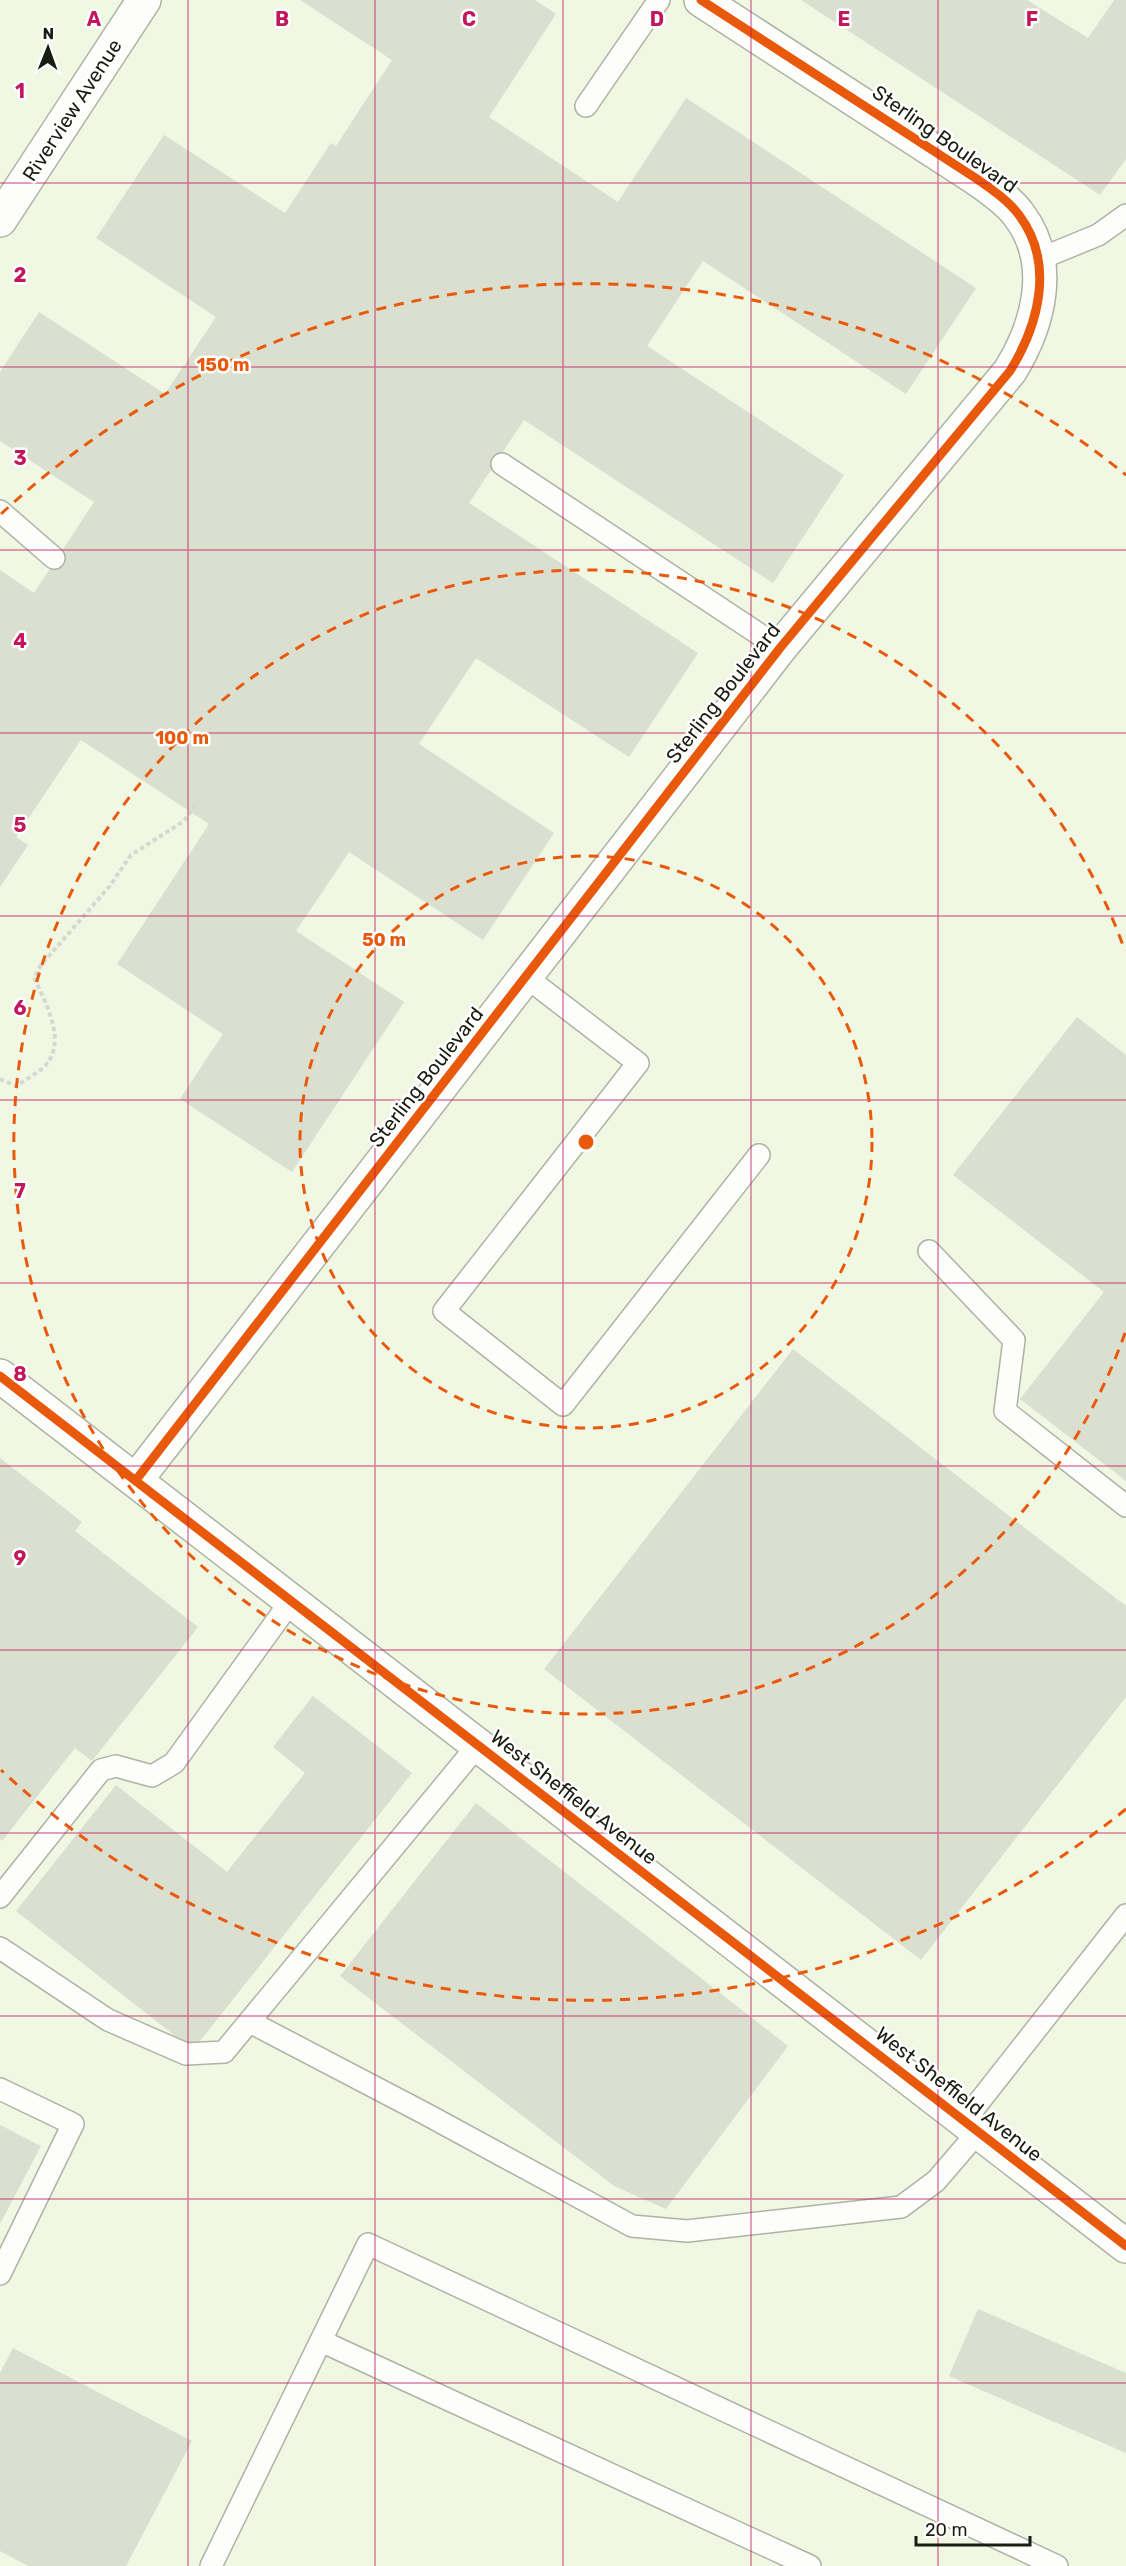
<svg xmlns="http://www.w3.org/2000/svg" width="1126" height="2566" font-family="Rubik,sans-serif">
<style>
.building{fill:#dadfcf}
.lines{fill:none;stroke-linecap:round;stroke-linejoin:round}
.lane-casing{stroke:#aeb3a3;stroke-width:24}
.street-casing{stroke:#aeb3a3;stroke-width:36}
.path{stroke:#d6d8d1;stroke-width:4;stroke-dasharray:4.5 3;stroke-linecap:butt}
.lane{stroke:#fdfefb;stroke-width:21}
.street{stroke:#fdfefb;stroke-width:33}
.cycleway-casing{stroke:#fff;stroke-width:13}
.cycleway{stroke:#e8590c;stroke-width:9}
.grid{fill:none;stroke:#c2185b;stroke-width:1.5;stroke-opacity:0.55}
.ring{fill:none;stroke:#e8590c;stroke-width:3;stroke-dasharray:10 8}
.labels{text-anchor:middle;stroke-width:5;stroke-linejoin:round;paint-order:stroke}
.street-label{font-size:20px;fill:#1a1e11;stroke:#fff}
.grid-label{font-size:20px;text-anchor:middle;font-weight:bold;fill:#c2185b;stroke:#fff;stroke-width:5;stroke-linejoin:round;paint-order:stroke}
.centre{fill:#e8590c;stroke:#fff;stroke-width:3}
.ring-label{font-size:18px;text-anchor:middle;font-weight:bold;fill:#e8590c;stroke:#fff;stroke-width:5;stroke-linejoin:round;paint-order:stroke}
</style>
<rect width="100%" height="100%" fill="#f0f7e2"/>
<g class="building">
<polygon points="300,0 535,0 556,14 489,117 618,202 686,98 976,288 906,394 703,261 647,346 844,475 773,583 524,420 469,503 698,653 629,757 476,658 419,744 554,833 483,940 349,852 296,931 404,1002 292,1172 180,1099 223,1034 117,964 209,824 81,740 16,837 28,845 0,887 0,570 34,593 94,502 0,441 0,372 39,312 165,394 216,317 96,238 164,135 285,213 331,143 336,146 392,60"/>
<polygon points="801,0 1027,0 1088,38 1114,0 1126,0 1126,159 1100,195"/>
<polygon points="1077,1017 1126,1055 1126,1481 1020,1399 1104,1292 953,1175"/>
<polygon points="793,1349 1126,1606 1126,1697 921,1960 544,1669"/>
<polygon points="0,1458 82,1522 75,1531 198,1627 92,1761 75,1748 2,1841 0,1839"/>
<polygon points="313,1696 412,1773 193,2050 16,1911 116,1785 227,1872 305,1773 273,1747"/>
<polygon points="476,1803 788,2046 666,2209 614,2186 340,1976"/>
<polygon points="0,2125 41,2146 0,2224"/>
<polygon points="978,2309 1126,2373 1126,2453 949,2376"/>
<polygon points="13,2348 192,2441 126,2566 28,2566 0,2551 0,2373"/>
</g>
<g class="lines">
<defs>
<g id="lane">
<polyline points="586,106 659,0"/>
<polyline points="1037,260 1098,235 1126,215"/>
<polyline points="502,464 780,648"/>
<polyline points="0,511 54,558"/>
<polyline points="526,977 638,1063 444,1311 563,1405 759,1155"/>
<polyline points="929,1251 1014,1340 1005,1411 1126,1506"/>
<polyline points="0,1897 101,1770 116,1766 152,1776 174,1763 291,1601"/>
<polyline points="0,1948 108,2020 186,2054 224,2052 478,1745"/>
<polyline points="250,2022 424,2113 632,2226 687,2231 901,2207 936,2181 978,2132"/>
<polyline points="0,2089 73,2124 0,2274"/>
<polyline points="964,2121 1126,1915"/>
<polyline points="321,2341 810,2566"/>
<polyline points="211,2566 368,2244 1057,2566"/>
</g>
<g id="street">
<polyline points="0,220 144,0"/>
<polyline points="0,1376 1126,2246"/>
<path d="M 136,1480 L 780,648 L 1010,371 C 1039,324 1055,263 1019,215 C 1008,200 991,189 977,179 L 701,0"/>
</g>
</defs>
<use href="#lane" class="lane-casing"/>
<use href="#street" class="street-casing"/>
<path class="path" d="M 0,1079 L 16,1086 C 25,1080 36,1074 44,1067 C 68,1043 46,1003 34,978 L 41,965 L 109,887 L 131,855 L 184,821 L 197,803"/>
<use href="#lane" class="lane"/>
<use href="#street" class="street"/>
<defs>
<g id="cycleway">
<polyline points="0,1376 1126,2246"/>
<path d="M 136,1480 L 780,648 L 1010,371 C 1039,324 1055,263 1019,215 C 1008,200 991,189 977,179 L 701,0"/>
</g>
</defs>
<use href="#cycleway" class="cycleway-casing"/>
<use href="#cycleway" class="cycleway"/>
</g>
<path class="grid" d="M 188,0 L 188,2566M 375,0 L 375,2566M 563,0 L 563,2566M 751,0 L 751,2566M 938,0 L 938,2566M 0,183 L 1126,183M 0,367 L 1126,367M 0,550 L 1126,550M 0,733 L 1126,733M 0,916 L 1126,916M 0,1100 L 1126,1100M 0,1283 L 1126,1283M 0,1466 L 1126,1466M 0,1650 L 1126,1650M 0,1833 L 1126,1833M 0,2016 L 1126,2016M 0,2199 L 1126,2199M 0,2383 L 1126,2383"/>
<g class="ring">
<circle cx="586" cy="1142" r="286"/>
<path d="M1125 1333A572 572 0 1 1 1125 951"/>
<path d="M1126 1809A858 858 0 0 1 1 1770M1 514A858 858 0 0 1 1126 475"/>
</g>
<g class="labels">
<g class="street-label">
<text transform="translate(72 110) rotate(-57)" y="7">Riverview Avenue</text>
<text transform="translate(945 139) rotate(35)" y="7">Sterling Boulevard</text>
<text transform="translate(723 693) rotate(-52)" y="7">Sterling Boulevard</text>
<text transform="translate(426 1077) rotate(-52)" y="7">Sterling Boulevard</text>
<text transform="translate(574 1797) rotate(38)" y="7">West Sheffield Avenue</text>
<text transform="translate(959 2094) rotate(38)" y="7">West Sheffield Avenue</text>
</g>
</g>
<g class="grid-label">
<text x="94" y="26">A</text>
<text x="282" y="26">B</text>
<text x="469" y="26">C</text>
<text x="657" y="26">D</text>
<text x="844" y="26">E</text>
<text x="1032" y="26">F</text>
<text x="20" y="98">1</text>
<text x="20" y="282">2</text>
<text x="20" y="465">3</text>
<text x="20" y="648">4</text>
<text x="20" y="832">5</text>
<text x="20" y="1015">6</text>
<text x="20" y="1198">7</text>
<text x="20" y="1381">8</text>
<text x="20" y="1565">9</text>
</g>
<circle cx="586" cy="1142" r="9" class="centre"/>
<g class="ring-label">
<text x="223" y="371">150 m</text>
<text x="182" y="744">100 m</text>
<text x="384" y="946">50 m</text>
</g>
<g transform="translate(48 48) rotate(1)" stroke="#ffffff" stroke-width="4.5" paint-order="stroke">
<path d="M0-4.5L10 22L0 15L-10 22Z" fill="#1a1e11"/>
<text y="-9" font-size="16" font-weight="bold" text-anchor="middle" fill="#1a1e11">N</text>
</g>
<path d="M916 2536v9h114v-9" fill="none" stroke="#1a1e11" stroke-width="3"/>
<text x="925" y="2536" font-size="18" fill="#1a1e11" stroke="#ffffff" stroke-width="4.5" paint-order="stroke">20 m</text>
</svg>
